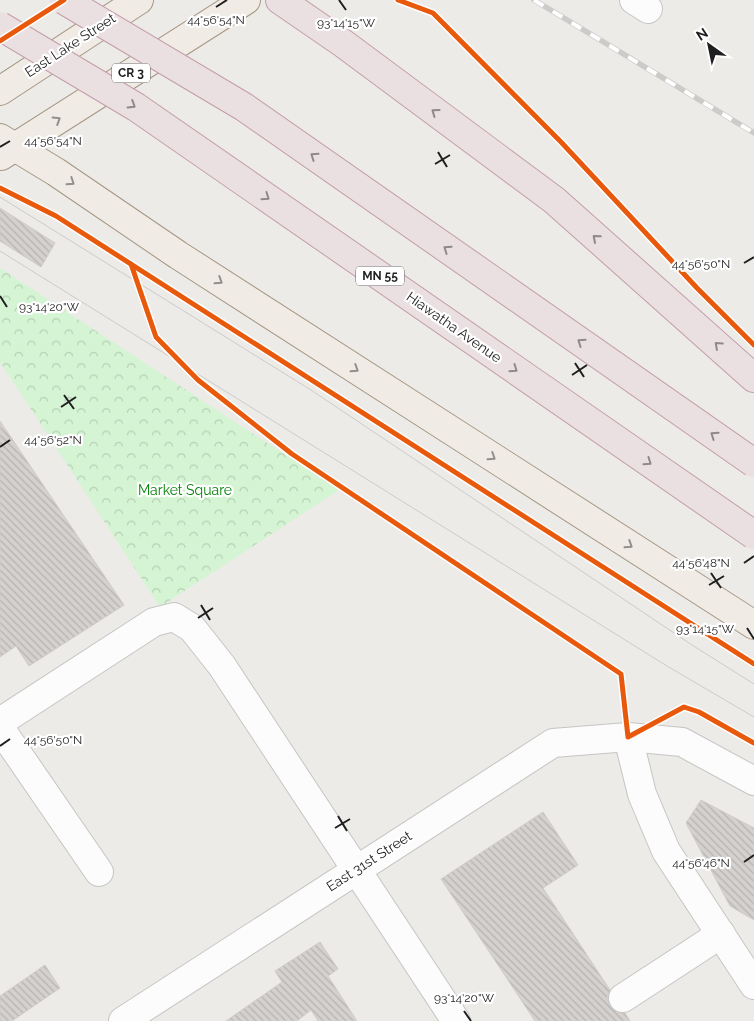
<svg xmlns="http://www.w3.org/2000/svg" width="754" height="1021" font-family="Raleway,sans-serif">
<style>
.park{fill:url(#park-crowns)}
.building{fill:url(#building-back-hatch);stroke:#d1ccc9}
.lines{fill:none;stroke-linecap:round;stroke-linejoin:round}
.minor-casing{stroke:#c6c5c4;stroke-width:30}
.major-casing{stroke:#a49784;stroke-width:30}
.highway-casing{stroke:#c49dab;stroke-width:30}
.minor{stroke:#fcfcfc;stroke-width:28}
.major{stroke:#f1ebe5;stroke-width:28}
.highway{stroke:#eadfe1;stroke-width:28}
.tram{stroke:#cbcbca;stroke-width:1}
.rail-casing{stroke:#cbcbca;stroke-width:5.5}
.rail{stroke:#fff;stroke-width:4;stroke-dasharray:11;stroke-linecap:butt}
.highway-bridge-casing{stroke:#c49dab;stroke-width:30;stroke-linecap:butt}
.highway-bridge{stroke:#eadfe1;stroke-width:28}
.cycleway-casing{stroke:#fff;stroke-width:8}
.cycleway{stroke:#e8590c;stroke-width:5}
.oneway{stroke:#8f898a}
.oneway2{stroke:#928f8c}
.ticks{fill:none;stroke:#1f1f1f;stroke-width:2}
.labels{text-anchor:middle;stroke-width:4.5;stroke-linejoin:round;paint-order:stroke}
.shield{fill:#fff;stroke:#626262;stroke-width:1}
.shield-label{font-size:12px;font-weight:bold;fill:#1f1f1f}
.street-label{font-size:14px;fill:#1f1f1f;stroke:#fff}
.park-label{font-size:14px;fill:#068309;stroke:#fff}
.ticks-label{font-size:12px;text-anchor:middle;fill:#1f1f1f;stroke:#fff;stroke-width:4.5;stroke-linejoin:round;paint-order:stroke}
</style>
<defs>
<pattern id="park-crowns" width="20" height="18" patternUnits="userSpaceOnUse" patternTransform="scale(1.25)"><rect width="20" height="18" fill="#d4f4d3"/><path d="M2 6a3 3 0 1 1 6 0M12 15a3 3 0 1 1 6 0" fill="none" stroke="#b6d1b5"/></pattern>
<pattern id="building-back-hatch" width="6" height="6" patternUnits="userSpaceOnUse" patternTransform="scale(1.25)"><rect width="6" height="6" fill="#d4d1cf"/><path d="M-1 5l2 2M0 0l6 6M5-1l2 2" fill="none" stroke="#b6b3b1"/></pattern>
</defs>
<rect width="100%" height="100%" fill="#edebe8"/>
<polygon class="park" points="0,268 339,490 160,607 0,362"/>
<g class="building">
<polygon points="0,208 55,243 41,267 0,241"/>
<polygon points="0,421 124,605 29,666 16,646 0,657"/>
<polygon points="701,800 754,828 754,920 730,906 686,823"/>
<polygon points="543,812 578,865 543,888 610,990 607,998 610,1006 616,1012 625,1013 630,1021 535,1021 441,879"/>
<polygon points="320,942 338,969 328,976 357,1021 318,1021 311,1010 297,1021 226,1021 282,982 275,971"/>
<polygon points="45,965 60,988 12,1021 0,1021 0,996"/>
</g>
<g class="lines">
<defs>
<g id="minor">
<polyline points="634,0 648,9"/>
<polyline points="0,722 154,622 174,617 192,628 222,666 456,1021"/>
<polyline points="0,728 99,872"/>
<polyline points="628,737 642,794 666,851 754,985"/>
<polyline points="623,998 721,934"/>
<polyline points="123,1021 553,743 628,737 682,742 754,781"/>
</g>
<g id="major">
<polyline points="0,91 139,0"/>
<polyline points="0,138 56,172 178,255 754,625"/>
<polyline points="1,156 246,0"/>
</g>
<polyline id="highway" points="280,0 344,44 554,200 754,378"/>
</defs>
<use href="#minor" class="minor-casing"/>
<use href="#major" class="major-casing"/>
<use href="#highway" class="highway-casing"/>
<use href="#minor" class="minor"/>
<use href="#major" class="major"/>
<use href="#highway" class="highway"/>
<g class="tram">
<polyline points="0,197 311,390 692,645 754,684"/>
<polyline points="0,251 667,666 754,717"/>
</g>
<defs>
<polyline id="rail" points="534,0 754,133"/>
</defs>
<use href="#rail" class="rail-casing"/>
<use href="#rail" class="rail"/>
<defs>
<g id="highway-bridge">
<polyline points="64,0 244,107 754,463"/>
<polyline points="0,26 136,107 754,535"/>
</g>
</defs>
<use href="#highway-bridge" class="highway-bridge-casing"/>
<use href="#highway-bridge" class="highway-bridge"/>
<defs>
<g id="cycleway">
<polyline points="398,0 433,13 561,142 697,288 754,345"/>
<polyline points="0,41 64,0"/>
<polyline points="0,188 56,216 754,664"/>
<polyline points="131,264 156,337 198,380 292,454 621,674 628,737 684,707 699,712 754,743"/>
</g>
</defs>
<use href="#cycleway" class="cycleway-casing"/>
<use href="#cycleway" class="cycleway"/>
</g>
<defs><path id="oneway-chevron" d="M-2-3.5L2.5 0L-2 3.5" fill="none" stroke-width="1.6" stroke-linecap="round" stroke-linejoin="round" transform="scale(1.25)"/></defs>
<g class="oneway">
<use href="#oneway-chevron" transform="translate(132 105) rotate(32)"/>
<use href="#oneway-chevron" transform="translate(435 112) rotate(-144)"/>
<use href="#oneway-chevron" transform="translate(314 156) rotate(-145)"/>
<use href="#oneway-chevron" transform="translate(266 197) rotate(35)"/>
<use href="#oneway-chevron" transform="translate(596 238) rotate(-139)"/>
<use href="#oneway-chevron" transform="translate(447 249) rotate(-145)"/>
<use href="#oneway-chevron" transform="translate(581 342) rotate(-145)"/>
<use href="#oneway-chevron" transform="translate(718 345) rotate(-138)"/>
<use href="#oneway-chevron" transform="translate(514 369) rotate(35)"/>
<use href="#oneway-chevron" transform="translate(714 435) rotate(-145)"/>
<use href="#oneway-chevron" transform="translate(648 462) rotate(35)"/>
</g>
<g class="oneway2">
<use href="#oneway-chevron" transform="translate(57 120) rotate(-32)"/>
<use href="#oneway-chevron" transform="translate(71 182) rotate(34)"/>
<use href="#oneway-chevron" transform="translate(219 281) rotate(33)"/>
<use href="#oneway-chevron" transform="translate(355 369) rotate(33)"/>
<use href="#oneway-chevron" transform="translate(492 457) rotate(33)"/>
<use href="#oneway-chevron" transform="translate(629 545) rotate(33)"/>
</g>
<path class="ticks" d="M 339,0 L 346,10M 216,7 L 227,0M 0,147 L 10,141M 438,152 L 447,167M 435,164 L 450,155M 744,263 L 754,257M 0,296 L 7,307M 575,363 L 584,377M 572,375 L 587,365M 64,395 L 74,409M 61,407 L 76,397M 0,447 L 10,440M 744,563 L 754,556M 711,573 L 721,588M 709,585 L 724,576M 201,605 L 210,620M 198,618 L 213,608M 747,628 L 754,639M 0,746 L 10,739M 338,816 L 347,831M 335,828 L 350,819M 744,862 L 754,855M 464,1011 L 471,1021"/>
<g class="labels">
<g class="shield">
<rect x="112" y="63.5" width="38" height="19" rx="4"/>
<rect x="356" y="266.5" width="48" height="19" rx="4"/>
</g>
<g class="shield-label">
<text x="131" y="77">CR 3</text>
<text x="380" y="280">MN 55</text>
</g>
<g class="street-label">
<text transform="translate(70 45) rotate(-33)" y="5">East Lake Street</text>
<text transform="translate(454 327) rotate(35)" y="5">Hiawatha Avenue</text>
<text transform="translate(369 861) rotate(-33)" y="5">East 31st Street</text>
</g>
<g class="park-label">
<text x="185" y="495">Market Square</text>
</g>
</g>
<g class="ticks-label">
<text x="216" y="24">44°56'54"N</text>
<text x="346" y="27">93°14'15"W</text>
<text x="53" y="145">44°56'54"N</text>
<text x="701" y="268">44°56'50"N</text>
<text x="49" y="311">93°14'20"W</text>
<text x="53" y="444">44°56'52"N</text>
<text x="701" y="567">44°56'48"N</text>
<text x="705" y="633">93°14'15"W</text>
<text x="53" y="744">44°56'50"N</text>
<text x="701" y="867">44°56'46"N</text>
<text x="464" y="1002">93°14'20"W</text>
</g>
<g transform="translate(709 45) rotate(327)" stroke="#ffffff" stroke-width="4" paint-order="stroke">
<path d="M0-4L9 19L0 12L-9 19Z" fill="#1f1f1f"/>
<text y="-8" font-size="14" font-weight="bold" text-anchor="middle" fill="#1f1f1f">N</text>
</g>
</svg>
